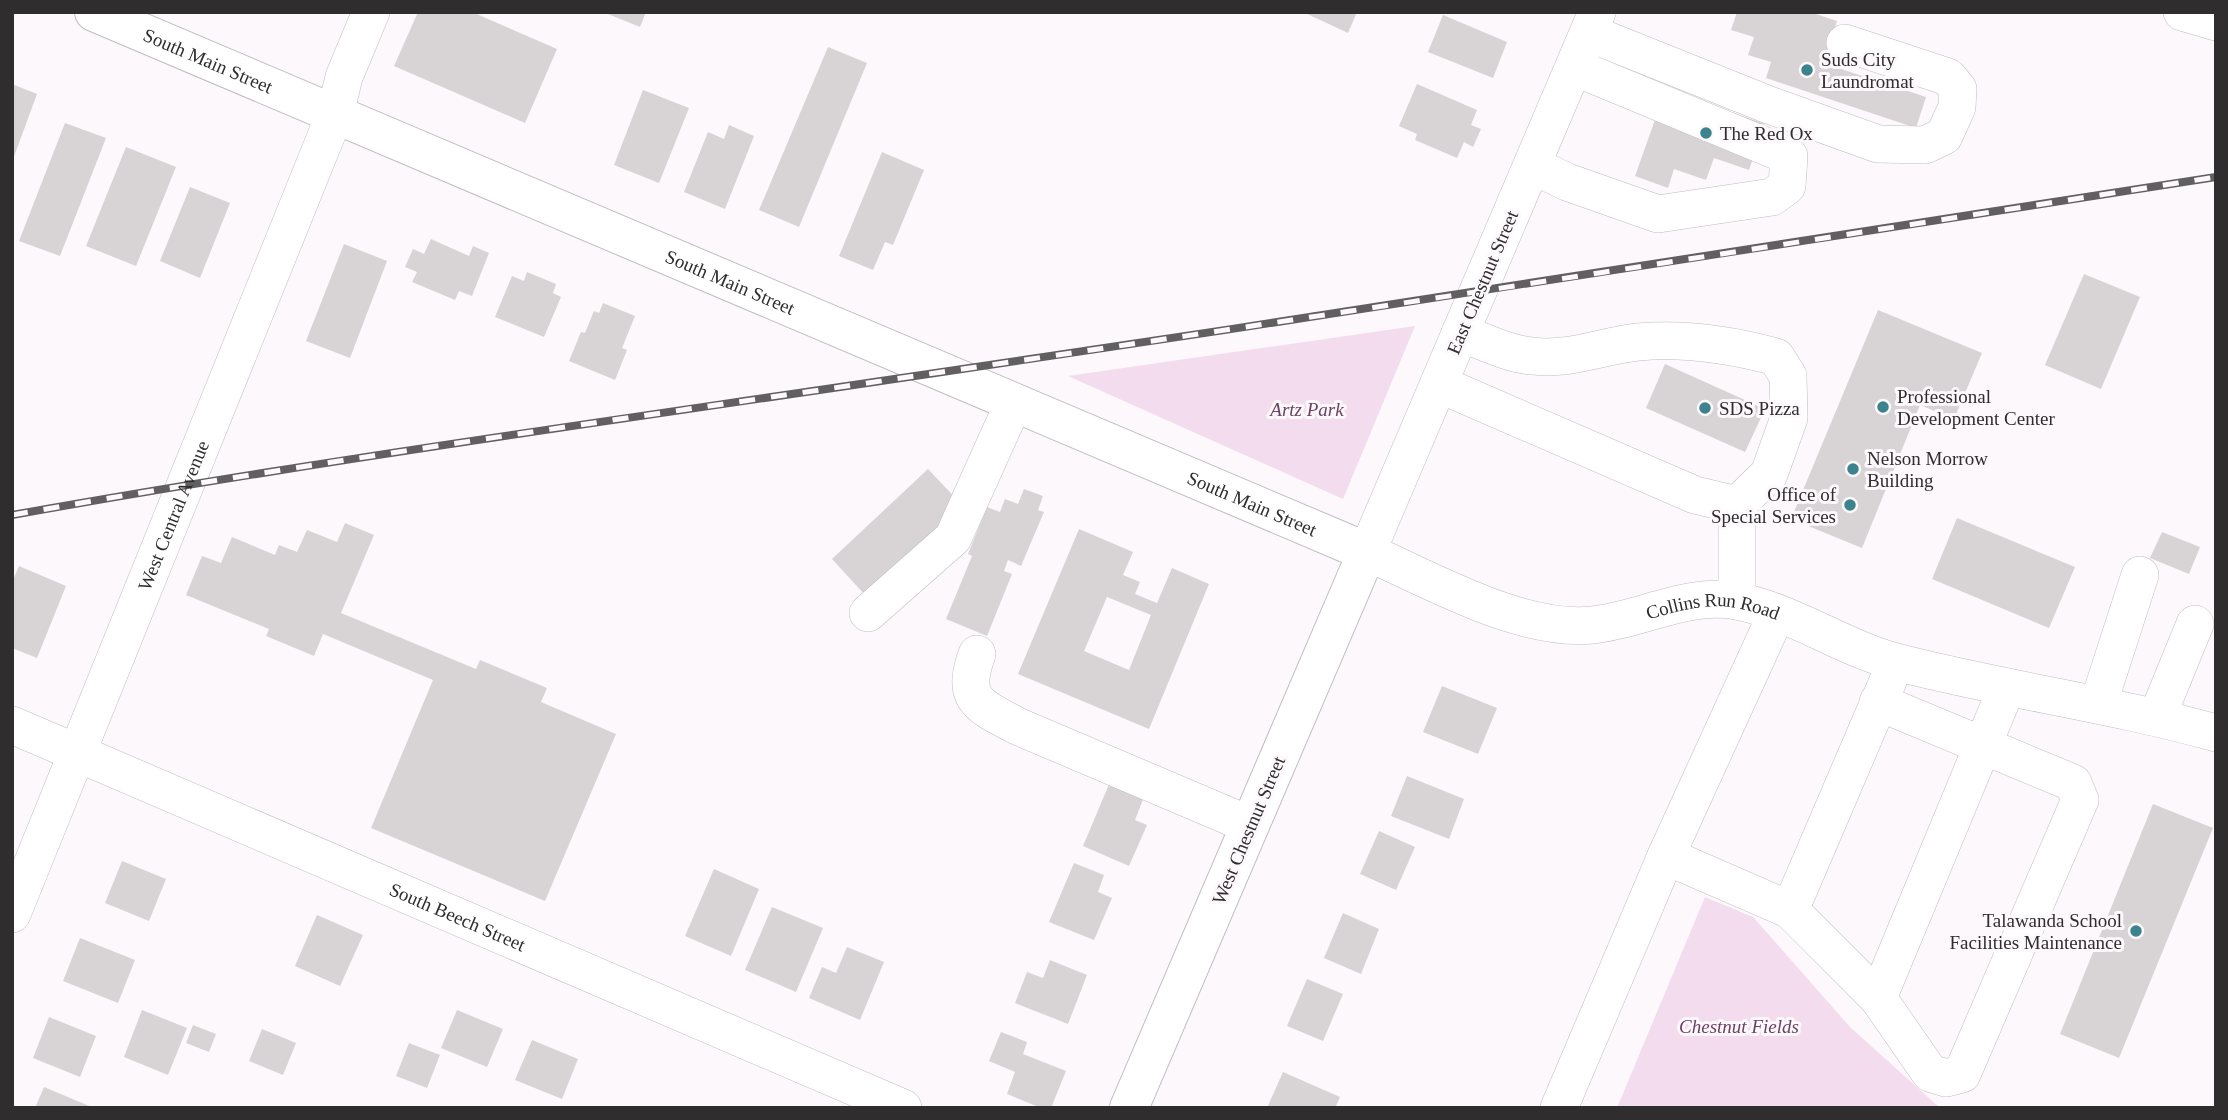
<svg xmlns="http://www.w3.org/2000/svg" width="2228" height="1120" font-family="Georgia,serif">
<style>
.green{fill:#f3dced}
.building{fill:#d8d4d6;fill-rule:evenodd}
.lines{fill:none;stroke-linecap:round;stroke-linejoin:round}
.minor-casing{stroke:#c1bdc0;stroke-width:38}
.major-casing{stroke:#c1bdc0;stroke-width:40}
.minor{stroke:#fff;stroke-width:37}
.major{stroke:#fff;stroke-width:38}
.rail-casing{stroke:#625f61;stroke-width:8}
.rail{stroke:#fcf8fb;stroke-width:5;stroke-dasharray:16;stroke-linecap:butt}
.poi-dot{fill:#3c838d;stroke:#fcf8fb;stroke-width:2.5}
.labels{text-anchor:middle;stroke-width:6;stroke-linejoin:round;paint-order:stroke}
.poi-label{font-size:19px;fill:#2f2d2e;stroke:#fcf8fb;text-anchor:start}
.street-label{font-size:19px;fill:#2f2d2e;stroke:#fcf8fb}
.park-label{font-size:19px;font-style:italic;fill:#6b4261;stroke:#fcf8fb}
</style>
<rect width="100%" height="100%" fill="#fcf8fb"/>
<g class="green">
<polygon points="1415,326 1343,499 1068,376"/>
<polygon points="1705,897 1753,917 1850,1027 1940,1108 1617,1108"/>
</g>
<g class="building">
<polygon points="418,12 472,12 557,49 525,123 394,66"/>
<polygon points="603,12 646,12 640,27"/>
<polygon points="1303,12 1357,12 1348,33"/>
<polygon points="1737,12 1810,12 1837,21 1823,63 1926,97 1916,128 1766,78 1771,62 1748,55 1754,37 1731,30"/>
<polygon points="1443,15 1507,42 1493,78 1428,52"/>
<polygon points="828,47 867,63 799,227 759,210"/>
<polygon points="12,84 37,94 12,162"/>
<polygon points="1417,84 1477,110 1471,125 1481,129 1473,147 1464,142 1457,158 1415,140 1417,134 1399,126"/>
<polygon points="1666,89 1765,124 1749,170 1714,158 1706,180 1674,169 1668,188 1635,176"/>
<polygon points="643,90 689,108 659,183 614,165"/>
<polygon points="65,123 106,138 60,256 19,241"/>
<polygon points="729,125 754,136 725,209 684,192 708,132 724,139"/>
<polygon points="126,147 176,167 136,266 86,246"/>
<polygon points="882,152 924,170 893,245 885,242 873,270 839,256"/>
<polygon points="190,187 230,203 200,278 160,261"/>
<polygon points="431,239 469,256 473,246 489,253 472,296 459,291 455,300 412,282 417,272 405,267 413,249 424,254"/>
<polygon points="344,244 387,261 350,358 306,341"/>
<polygon points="527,272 556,284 553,293 561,297 544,337 495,317 512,276 524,281"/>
<polygon points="2084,274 2140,297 2101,389 2045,365"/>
<polygon points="603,303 635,316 622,348 627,350 615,380 569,361 581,332 585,333 594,311 599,313"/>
<polygon points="1878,310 1982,353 1954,419 1920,405 1862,548 1791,519"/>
<polygon points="1665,364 1765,409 1745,452 1646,408"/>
<polygon points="928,469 963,506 866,596 832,559"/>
<polygon points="1024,489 1043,496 1038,510 1044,512 1021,566 1008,560 1004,571 1012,574 987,636 946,619 972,556 968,554 987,507 1000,512 1005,499 1018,504"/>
<polygon points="1957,518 2075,567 2049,628 1932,579"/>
<polygon points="345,523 374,535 341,613 476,669 480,660 547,688 541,702 616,734 545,901 371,828 433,680 323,634 314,656 266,636 269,629 186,595 202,556 221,563 232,537 275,555 279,545 297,552 307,530 337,542"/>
<path d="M 1079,529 L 1133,552 L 1123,575 L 1140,582 L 1135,594 L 1157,603 L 1172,568 L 1209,584 L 1149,729 L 1018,674 ZM 1107,597 L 1151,615 L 1129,670 L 1084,651 Z"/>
<polygon points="2162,532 2200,547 2189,574 2150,558"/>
<polygon points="19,566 66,586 37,658 12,648 12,582"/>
<polygon points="1442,686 1497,708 1478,754 1423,732"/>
<polygon points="1407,776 1464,799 1449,839 1391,816"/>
<polygon points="1110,782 1144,797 1135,820 1147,825 1129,866 1083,846"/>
<polygon points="2153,804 2213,828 2119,1058 2060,1034"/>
<polygon points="1379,831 1415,847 1396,890 1360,874"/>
<polygon points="122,861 166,879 149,921 105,903"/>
<polygon points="1074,863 1104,875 1098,892 1112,898 1094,940 1049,922"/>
<polygon points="714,869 759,889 731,956 685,936"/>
<polygon points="772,907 823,928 796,992 745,970"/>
<polygon points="1343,913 1379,929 1361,974 1324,958"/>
<polygon points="317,915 363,935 340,986 295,966"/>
<polygon points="80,938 135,960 118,1003 63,981"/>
<polygon points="847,947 884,962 860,1020 809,998 822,967 836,973"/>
<polygon points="1050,960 1087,975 1068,1024 1015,1003 1027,972 1043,978"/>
<polygon points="1307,979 1343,994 1323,1041 1287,1026"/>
<polygon points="142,1010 187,1028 168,1075 124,1057"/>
<polygon points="457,1010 503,1029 487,1067 441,1048"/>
<polygon points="49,1017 96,1036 80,1077 33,1058"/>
<polygon points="193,1025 216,1034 209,1052 186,1043"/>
<polygon points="262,1029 296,1043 283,1075 249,1061"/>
<polygon points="1001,1032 1027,1042 1023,1054 1066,1071 1051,1108 1041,1108 1007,1094 1015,1072 989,1061"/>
<polygon points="532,1040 578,1059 562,1099 515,1080"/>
<polygon points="409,1043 440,1055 427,1088 396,1076"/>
<polygon points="1283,1072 1340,1097 1335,1108 1267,1108"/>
<polygon points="44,1087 94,1108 35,1108"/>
</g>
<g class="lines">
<defs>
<g id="minor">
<path id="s1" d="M 1597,12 L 1367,552 C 1431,580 1520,632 1592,625 C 1641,620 1687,592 1737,601 C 1794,612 1844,649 1900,663 C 2005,690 2112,704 2216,733"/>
<polyline points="2182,12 2216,22"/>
<polyline points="1589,33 1769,105 1878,144 1925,145 1944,136 1957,107 1958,89 1948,77 1845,43"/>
<polyline points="1532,165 1567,182 1658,214 1772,197 1787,186 1789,156 1574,67"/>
<path d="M 1439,384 L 1695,495 L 1737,505 L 1769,474 L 1789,418 L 1788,376 L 1776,357 C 1732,345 1683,338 1638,342 C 1601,346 1569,361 1532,356 C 1508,354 1483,341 1460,333"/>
<polyline points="1737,505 1737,601"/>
<polyline points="868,613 953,538 1014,402"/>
<path d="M 977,654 C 960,701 980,706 1017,726 L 1250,825"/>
<polyline points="2098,705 2140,575"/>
<polyline points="2157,717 2195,624"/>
<path id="s2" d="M 12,725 L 903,1108"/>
<polyline points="1666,856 1790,910 1888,681"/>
<polyline points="1790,910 1878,998 1930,1073 1946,1078 1962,1074 2080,800 2073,783 1878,702"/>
<path id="s3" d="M 12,914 L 335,114 L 344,77 L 371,12"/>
<polyline points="1878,998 2007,687"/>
<polyline points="1559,1108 1666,856 1777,613"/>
</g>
<g id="major">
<path id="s4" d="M 94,12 L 1367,552 L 1129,1108"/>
</g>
</defs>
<use href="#minor" class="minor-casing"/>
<use href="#major" class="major-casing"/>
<use href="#minor" class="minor"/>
<use href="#major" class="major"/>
<defs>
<path id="rail" d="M 12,515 C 321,460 632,418 942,372 C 1367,310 1791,243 2216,177"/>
</defs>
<use href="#rail" class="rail-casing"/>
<use href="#rail" class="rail"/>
</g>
<g class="poi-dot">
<circle cx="1807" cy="70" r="7"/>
<circle cx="1706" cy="133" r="7"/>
<circle cx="1883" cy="407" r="7"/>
<circle cx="1705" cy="408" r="7"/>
<circle cx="1853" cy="469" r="7"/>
<circle cx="1850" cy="505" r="7"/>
<circle cx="2136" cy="931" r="7"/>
</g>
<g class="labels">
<g class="poi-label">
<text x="1821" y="66">Suds City<tspan x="1821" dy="22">Laundromat</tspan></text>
<text x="1720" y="140">The Red Ox</text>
<text x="1897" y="403">Professional<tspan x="1897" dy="22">Development Center</tspan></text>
<text x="1719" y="415">SDS Pizza</text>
<text x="1867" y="465">Nelson Morrow<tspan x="1867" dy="22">Building</tspan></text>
<text x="1836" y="501" text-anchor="end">Office of<tspan x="1836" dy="22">Special Services</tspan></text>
<text x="2122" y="927" text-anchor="end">Talawanda School<tspan x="2122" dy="22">Facilities Maintenance</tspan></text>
</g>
<g class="street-label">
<text dy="7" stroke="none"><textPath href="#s4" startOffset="124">South Main Street</textPath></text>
<text dy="7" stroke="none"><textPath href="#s4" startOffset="691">South Main Street</textPath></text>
<text transform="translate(1482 282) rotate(-67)" y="7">East Chestnut Street</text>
<text dy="7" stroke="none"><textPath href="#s4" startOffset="1258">South Main Street</textPath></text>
<text dy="7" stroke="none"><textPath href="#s3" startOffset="430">West Central Avenue</textPath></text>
<text dy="7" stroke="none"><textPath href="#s1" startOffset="950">Collins Run Road</textPath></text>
<text transform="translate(1248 830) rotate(-67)" y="7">West Chestnut Street</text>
<text dy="7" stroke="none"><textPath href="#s2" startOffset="485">South Beech Street</textPath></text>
</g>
<g class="park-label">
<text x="1307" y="416">Artz Park</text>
<text x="1739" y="1033">Chestnut Fields</text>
</g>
</g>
<rect width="2228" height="1120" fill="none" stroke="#2f2d2e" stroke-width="28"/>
</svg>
